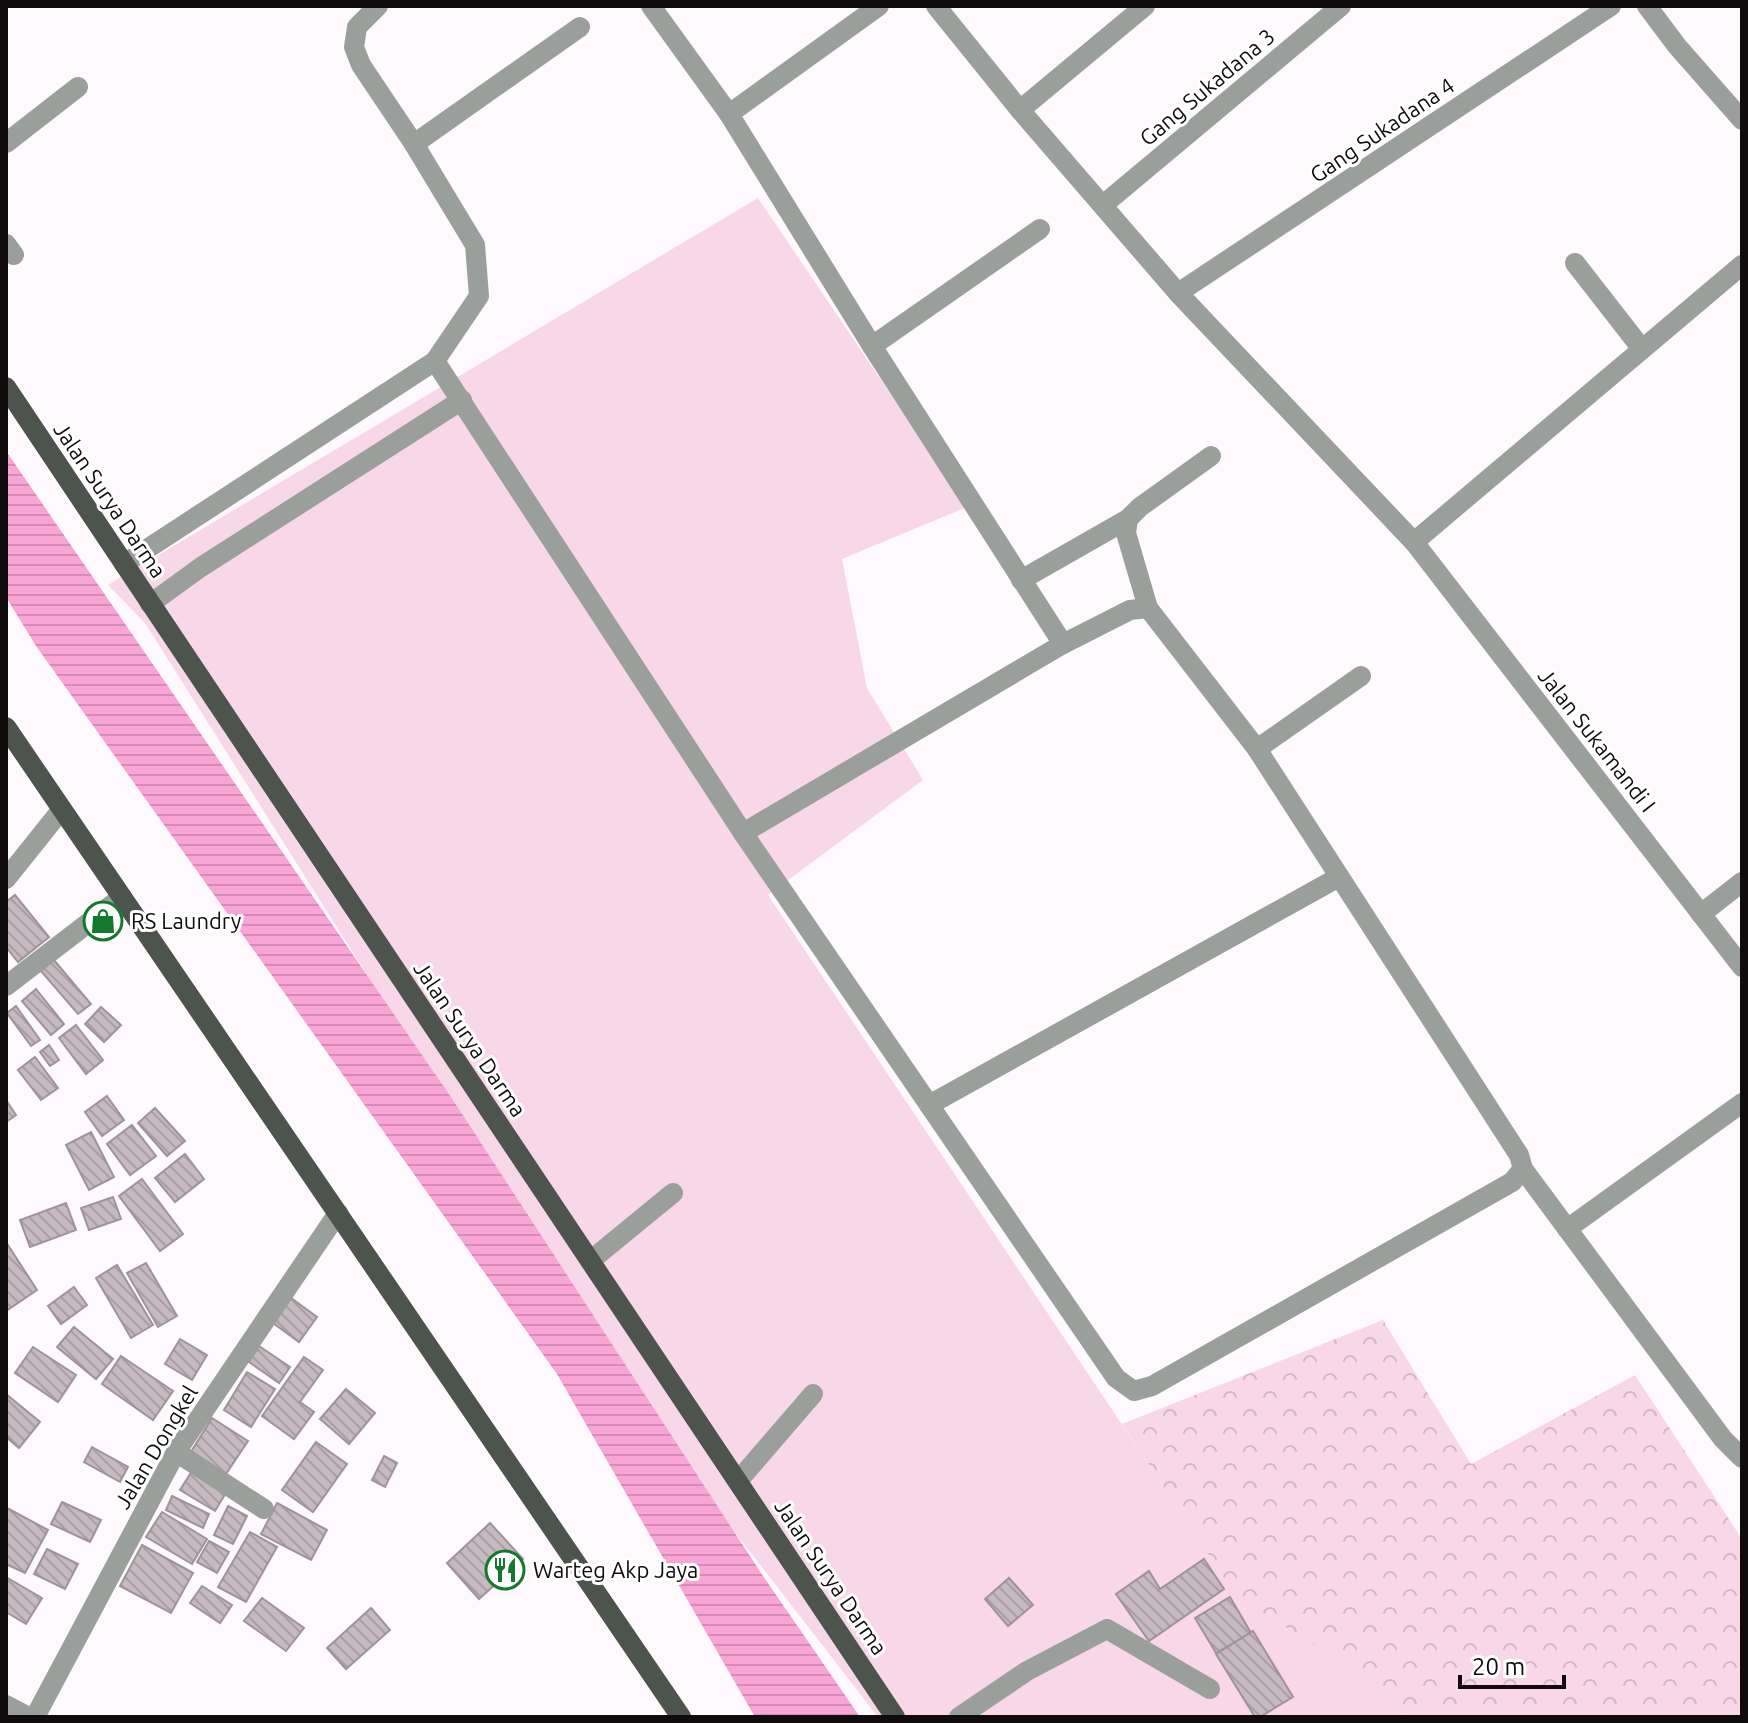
<svg xmlns="http://www.w3.org/2000/svg" width="1748" height="1723" font-family="Ubuntu,sans-serif">
<style>
.green{fill:#f8d7e9}
.forest{fill:url(#forest-crowns)}
.water{fill:url(#water-rules)}
.building{fill:url(#building-back-hatch);stroke:#9e9399;stroke-width:2}
.lines{fill:none;stroke-linecap:round;stroke-linejoin:round}
.minor{stroke:#9a9f9b;stroke-width:20}
.major{stroke:#4d544e;stroke-width:20}
.labels{text-anchor:middle;stroke-width:6;stroke-linejoin:round;paint-order:stroke}
.street-label{font-size:22px;fill:#100c0e;stroke:#fff}
.poi-label{font-size:22px;fill:#100c0e;stroke:#fff;text-anchor:start}
</style>
<defs>
<pattern id="forest-crowns" width="20" height="18" patternUnits="userSpaceOnUse" patternTransform="scale(2)"><rect width="20" height="18" fill="#f8d7e9"/><path d="M2 6a3 3 0 1 1 6 0M12 15a3 3 0 1 1 6 0" fill="none" stroke="#d4b7c7"/></pattern>
<pattern id="water-rules" width="6" height="5" patternUnits="userSpaceOnUse" patternTransform="scale(2)"><rect width="6" height="5" fill="#f8a5d6"/><path d="M0 2.5h6" fill="none" stroke="#d48db6"/></pattern>
<pattern id="building-back-hatch" width="6" height="6" patternUnits="userSpaceOnUse" patternTransform="scale(2)"><rect width="6" height="6" fill="#c6b9c0"/><path d="M-1 5l2 2M0 0l6 6M5-1l2 2" fill="none" stroke="#a99ea4"/></pattern>
</defs>
<rect width="100%" height="100%" fill="#fef9fc"/>
<polygon class="green" points="758,198 967,507 842,559 867,688 923,780 768,895 1236,1595 1394,1695 1409,1717 878,1717 713,1504 561,1282 145,623 108,585"/>
<polygon class="forest" points="1383,1320 1471,1464 1635,1375 1742,1539 1742,1717 1409,1717 1394,1695 1236,1596 1122,1424"/>
<polygon class="water" points="6,451 453,1100 761,1573 860,1717 755,1717 557,1374 36,646 6,597"/>
<g class="building">
<polygon points="15,895 49,937 18,962 6,947 6,902"/>
<polygon points="48,953 91,1004 78,1014 35,964"/>
<polygon points="36,989 64,1024 51,1035 22,1001"/>
<polygon points="16,1006 40,1040 31,1046 7,1013"/>
<polygon points="101,1007 121,1025 104,1042 85,1024"/>
<polygon points="76,1025 103,1060 86,1074 59,1038"/>
<polygon points="49,1045 59,1060 50,1066 40,1052"/>
<polygon points="35,1057 58,1088 41,1100 18,1070"/>
<polygon points="107,1096 124,1120 102,1136 85,1112"/>
<polygon points="6,1100 16,1115 6,1122"/>
<polygon points="155,1108 185,1141 167,1156 138,1123"/>
<polygon points="132,1125 156,1156 130,1175 107,1144"/>
<polygon points="91,1132 114,1177 89,1190 66,1145"/>
<polygon points="185,1154 204,1179 175,1202 155,1178"/>
<polygon points="142,1179 183,1234 160,1251 119,1196"/>
<polygon points="113,1197 121,1219 89,1230 81,1208"/>
<polygon points="66,1203 76,1230 30,1247 20,1220"/>
<polygon points="6,1242 37,1290 6,1311"/>
<polygon points="146,1263 177,1316 158,1327 127,1273"/>
<polygon points="117,1265 153,1325 131,1338 96,1278"/>
<polygon points="74,1287 87,1305 61,1324 48,1306"/>
<polygon points="287,1295 317,1317 299,1342 269,1320"/>
<polygon points="74,1327 113,1359 96,1379 57,1347"/>
<polygon points="180,1339 207,1355 192,1380 165,1364"/>
<polygon points="259,1346 290,1367 279,1383 249,1362"/>
<polygon points="33,1347 76,1375 58,1402 15,1373"/>
<polygon points="121,1356 173,1391 153,1420 102,1384"/>
<polygon points="304,1357 323,1370 300,1402 314,1412 294,1439 262,1416"/>
<polygon points="247,1372 275,1389 251,1427 224,1410"/>
<polygon points="346,1389 375,1413 349,1444 320,1419"/>
<polygon points="6,1394 40,1422 19,1448 6,1437"/>
<polygon points="212,1418 248,1441 224,1477 189,1455"/>
<polygon points="316,1442 347,1464 313,1512 282,1490"/>
<polygon points="92,1447 128,1467 120,1482 84,1462"/>
<polygon points="384,1456 397,1463 385,1487 372,1480"/>
<polygon points="192,1471 227,1491 215,1511 180,1490"/>
<polygon points="172,1496 209,1514 203,1528 166,1510"/>
<polygon points="62,1502 101,1520 90,1542 51,1524"/>
<polygon points="277,1503 327,1530 311,1560 261,1534"/>
<polygon points="228,1506 247,1516 233,1544 214,1535"/>
<polygon points="7,1508 48,1530 25,1573 6,1564"/>
<polygon points="162,1512 207,1539 192,1564 146,1537"/>
<polygon points="490,1523 523,1559 479,1599 447,1563"/>
<polygon points="250,1532 277,1547 246,1602 218,1587"/>
<polygon points="209,1541 229,1552 217,1573 197,1562"/>
<polygon points="142,1545 193,1573 171,1613 120,1586"/>
<polygon points="47,1549 78,1564 65,1589 34,1574"/>
<polygon points="1204,1559 1224,1589 1149,1641 1116,1594 1149,1571 1160,1589"/>
<polygon points="6,1577 42,1598 26,1624 6,1612"/>
<polygon points="1009,1578 1033,1605 1008,1626 985,1599"/>
<polygon points="202,1586 232,1605 220,1623 190,1603"/>
<polygon points="1230,1597 1251,1633 1216,1653 1195,1618"/>
<polygon points="262,1598 304,1628 286,1651 244,1621"/>
<polygon points="371,1608 390,1630 346,1669 327,1648"/>
<polygon points="1253,1631 1293,1697 1260,1717 1255,1717 1216,1654"/>
</g>
<g class="lines">
<g class="minor">
<polyline points="651,6 729,114 872,346 1063,644"/>
<polyline points="936,6 1020,110 1178,293 1414,542 1742,967"/>
<polyline points="1647,6 1677,46 1742,120"/>
<polyline points="1020,110 1145,6"/>
<polyline points="729,114 879,6"/>
<polyline points="6,143 78,87"/>
<polyline points="414,144 580,27"/>
<polyline points="1103,205 1341,6"/>
<polyline points="6,244 14,255"/>
<polyline points="1575,263 1642,349"/>
<polyline points="1178,293 1611,6"/>
<polyline points="872,346 1040,229"/>
<polyline points="435,361 743,833 1116,1378 1134,1391 1152,1386 1512,1182 1523,1169"/>
<polyline points="1128,519 1126,533 1148,608 1257,749 1519,1155 1523,1169 1723,1439 1742,1458"/>
<polyline points="1414,542 1742,265"/>
<polyline points="124,564 435,361 479,296 475,245 414,144 361,65 354,47 357,27 378,6"/>
<polyline points="1021,580 1128,519 1140,507 1211,456"/>
<polyline points="150,604 201,567 462,400"/>
<polyline points="1257,749 1361,676"/>
<polyline points="743,833 1063,644 1130,610 1148,608"/>
<polyline points="6,879 62,809"/>
<polyline points="1701,914 1742,882"/>
<polyline points="6,986 122,897"/>
<polyline points="929,1105 1339,877"/>
<polyline points="1567,1229 1742,1103"/>
<polyline points="590,1261 673,1193"/>
<polyline points="176,1452 264,1509"/>
<polyline points="738,1481 813,1394"/>
<polyline points="6,1705 29,1717"/>
<polyline points="35,1717 176,1452 338,1213"/>
<polyline points="959,1717 1027,1671 1107,1629 1210,1689"/>
</g>
<g class="major">
<polyline points="6,387 895,1717"/>
<polyline points="6,727 681,1717"/>
</g>
</g>
<defs>
<symbol id="shop-ring" viewBox="-11 -11 22 22"><circle r="9.5" fill="#fff" stroke="#13792c" stroke-width="1.5"/><path d="M-5-2.5h2.3a2.7 3.5 0 0 1 5.4 0H5L5.5 6h-11ZM-1.5-2.5h3a1.5 2.3 0 0 0-3 0Z" fill="#13792c"/></symbol>
<symbol id="restaurant-ring" viewBox="-11 -11 22 22"><circle r="9.5" fill="#fff" stroke="#13792c" stroke-width="1.5"/><path d="M-5-6h1v4h1v-4h1v4h1v-4h1v5L-1.5 .5V6h-2V.5L-5-1ZM5-6V6H3V1.5H1.5Q1.5-4 5-6Z" fill="#13792c"/></symbol>
</defs>
<g fill-rule="evenodd">
<use href="#shop-ring" x="81" y="899" width="44" height="44"/>
<use href="#restaurant-ring" x="483" y="1548" width="44" height="44"/>
</g>
<g class="labels">
<g class="street-label">
<text transform="translate(1207 87) rotate(-40)" y="8">Gang Sukadana 3</text>
<text transform="translate(1382 130) rotate(-34)" y="8">Gang Sukadana 4</text>
<text transform="translate(110 500) rotate(56)" y="8">Jalan Surya Darma</text>
<text transform="translate(1597 740) rotate(52)" y="8">Jalan Sukamandi I</text>
<text transform="translate(470 1039) rotate(56)" y="8">Jalan Surya Darma</text>
<text transform="translate(156 1447) rotate(-59)" y="8">Jalan Dongkel</text>
<text transform="translate(831 1577) rotate(56)" y="8">Jalan Surya Darma</text>
</g>
<g class="poi-label">
<text x="131" y="929">RS Laundry</text>
<text x="533" y="1578">Warteg Akp Jaya</text>
</g>
</g>
<rect width="1748" height="1723" fill="none" stroke="#100c0e" stroke-width="16"/>
<path d="M1460 1675v12h104v-12" fill="none" stroke="#100c0e" stroke-width="4"/>
<text x="1472" y="1675" font-size="24" fill="#100c0e" stroke="#ffffff" stroke-width="6" paint-order="stroke">20 m</text>
</svg>
